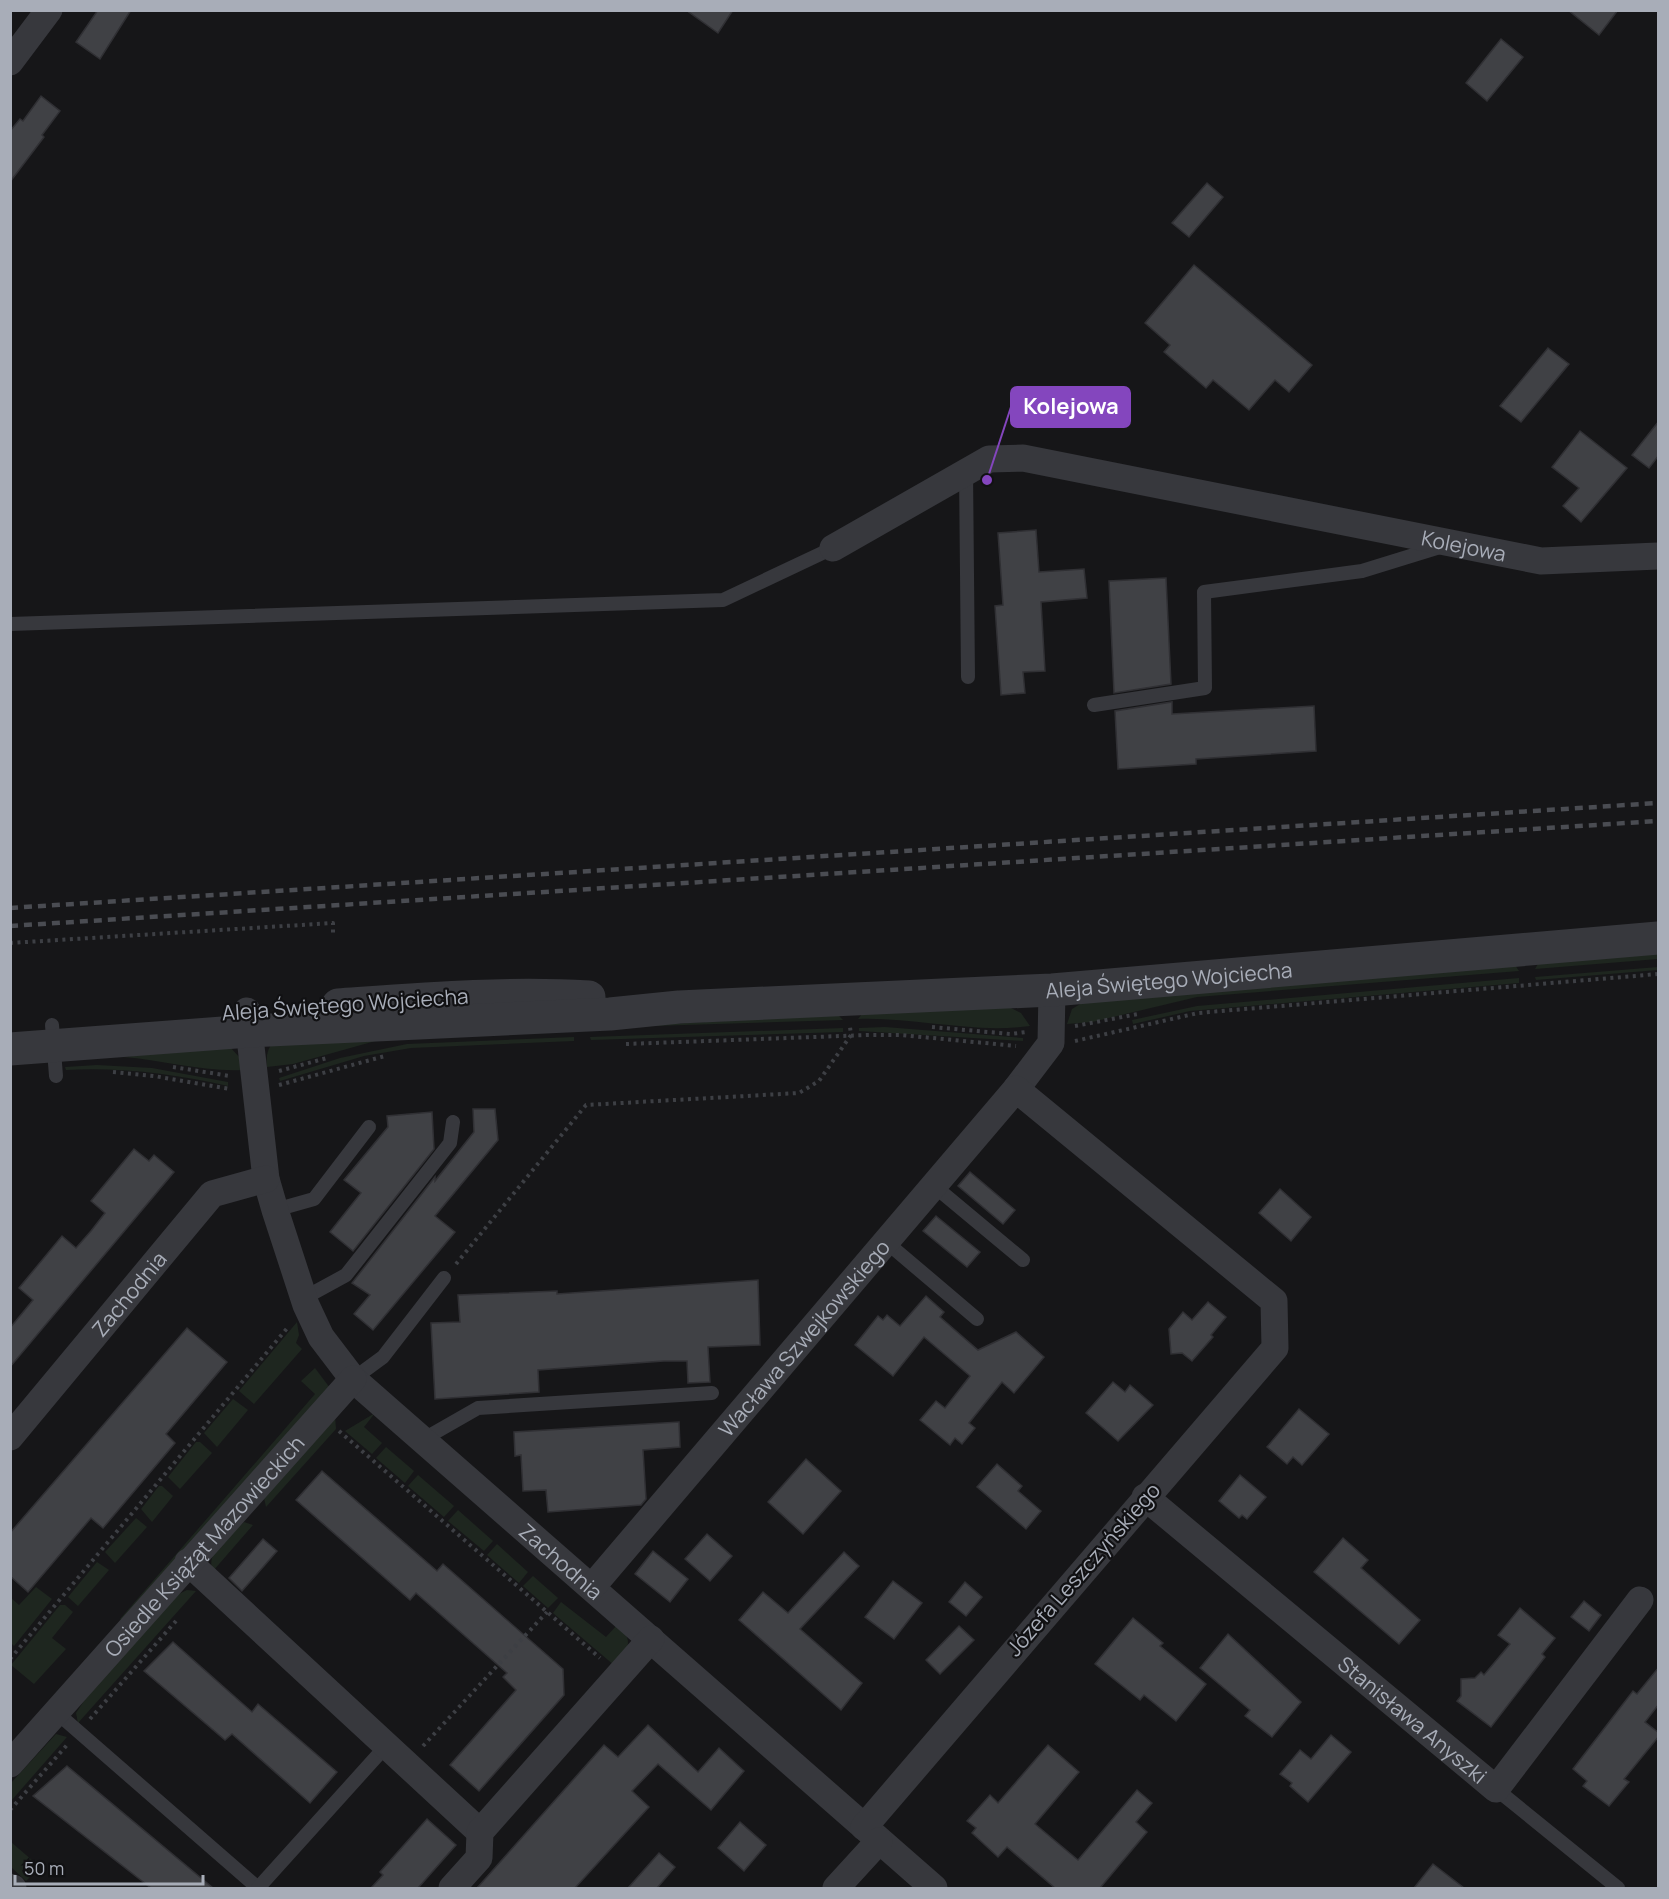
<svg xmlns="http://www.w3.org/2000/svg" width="1669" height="1899" font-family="Manrope,sans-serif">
	<rect width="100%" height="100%" fill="#161618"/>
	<!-- green -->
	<g fill="#1e261f">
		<path d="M 1658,953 L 1658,959 L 1535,969 L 1538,964 Z"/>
		<path d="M 1515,965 L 1519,971 L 1197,997 L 1092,1022 L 1067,1024 L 1072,1009 L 1085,1001 Z"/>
		<path d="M 1658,967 L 1658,970 L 1536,980 L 1535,977 Z"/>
		<path d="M 1519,978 L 1519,983 L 1190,1011 L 1133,1024 L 1132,1020 L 1197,1006 Z"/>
		<path d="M 1009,1007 L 1021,1013 L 1030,1026 C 973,1034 915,1017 858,1019 L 862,1014 Z"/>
		<path d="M 838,1015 L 843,1020 L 590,1028 Z"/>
		<path d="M 885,1027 L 1023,1038 L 1023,1041 L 859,1031 L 859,1028 Z"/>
		<path d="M 843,1028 L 843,1032 L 591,1040 L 590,1037 Z"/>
		<path d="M 574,1037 L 574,1041 L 411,1048 L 364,1056 L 280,1081 L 279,1078 L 340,1058 L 407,1044 Z"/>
		<path d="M 275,1040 L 379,1040 L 293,1064 L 267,1067 C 266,1055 267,1049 275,1040 Z"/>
		<path d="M 229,1046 L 241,1059 L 243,1070 C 203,1072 163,1060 123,1057 Z"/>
		<path d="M 97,1065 L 152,1068 L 228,1082 L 228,1086 C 174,1074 121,1067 66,1070 L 65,1067 Z"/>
		<path d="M 297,1322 L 299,1335 L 296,1343 L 302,1349 L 254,1404 L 239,1391 Z"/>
		<path d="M 315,1368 L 330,1388 L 123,1621 L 120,1619 L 315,1394 L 301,1381 Z"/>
		<path d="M 233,1399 L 248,1410 L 217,1447 L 204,1433 Z"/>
		<path d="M 375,1413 L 364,1427 L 382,1443 L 372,1454 L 345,1431 Z"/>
		<path d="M 335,1416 L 336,1429 L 266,1507 L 264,1498 Z"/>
		<path d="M 196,1442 L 200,1442 L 212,1453 L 180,1489 L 168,1477 Z"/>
		<path d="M 386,1447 L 414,1471 L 405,1483 L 376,1458 Z"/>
		<path d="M 418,1475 L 454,1506 L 444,1517 L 408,1486 Z"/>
		<path d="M 159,1486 L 162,1486 L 173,1496 L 152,1522 L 141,1509 Z"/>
		<path d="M 458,1510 L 493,1541 L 484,1551 L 448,1521 Z"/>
		<path d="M 136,1518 L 147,1527 L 115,1563 L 105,1552 Z"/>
		<path d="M 244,1522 L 253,1525 L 213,1571 C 204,1553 232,1534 244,1522 Z"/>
		<path d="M 497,1544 L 528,1572 L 519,1583 L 487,1555 Z"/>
		<path d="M 97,1562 L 109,1570 L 78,1606 L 68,1597 Z"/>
		<path d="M 533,1576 L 558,1598 L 548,1608 L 523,1586 Z"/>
		<path d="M 36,1587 L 52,1599 L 14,1646 L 11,1643 L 11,1598 L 19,1605 Z"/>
		<path d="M 187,1590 L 196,1591 L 78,1723 L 76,1713 L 86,1698 L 177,1595 Z"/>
		<path d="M 561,1602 L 606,1637 L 618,1624 C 635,1644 628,1646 615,1666 L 553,1613 Z"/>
		<path d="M 60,1605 L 65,1605 L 73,1612 L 52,1638 L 66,1649 L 34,1684 L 11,1665 Z"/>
		<path d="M 56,1734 L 67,1737 L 11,1801 L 11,1783 Z"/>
		<path d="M 11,1842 L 40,1867 L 26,1881 L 11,1867 Z"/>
	</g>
	<!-- building -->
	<g fill="#404145" stroke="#303034" stroke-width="1.5">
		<path d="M 98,10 L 131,10 L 100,59 L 76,42 Z"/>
		<path d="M 686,10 L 733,10 L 718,33 Z"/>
		<path d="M 1568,10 L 1618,10 L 1599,35 Z"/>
		<path d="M 1501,39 L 1523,57 L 1487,101 L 1466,83 Z"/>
		<path d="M 41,96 L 60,111 L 42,135 L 44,137 L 10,182 L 10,131 L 20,119 L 23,121 Z"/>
		<path d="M 1207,183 L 1223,197 L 1189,237 L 1172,223 Z"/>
		<path d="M 1194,265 L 1312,365 L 1289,392 L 1275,380 L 1249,410 L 1213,380 L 1206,388 L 1164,352 L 1170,345 L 1145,323 Z"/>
		<path d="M 1548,348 L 1569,364 L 1521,422 L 1500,406 Z"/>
		<path d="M 1659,421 L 1659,455 L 1649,468 L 1632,455 Z"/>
		<path d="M 1580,431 L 1627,468 L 1581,522 L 1563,506 L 1579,488 L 1552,467 Z"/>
		<path d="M 1036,530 L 1039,572 L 1084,569 L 1087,598 L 1041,602 L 1045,671 L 1023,672 L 1025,693 L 1001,695 L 995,606 L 1003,605 L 998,533 Z"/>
		<path d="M 1166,578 L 1171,684 L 1114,693 L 1109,581 Z"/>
		<path d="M 1172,702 L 1172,714 L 1314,706 L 1316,751 L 1196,759 L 1196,764 L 1118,769 L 1115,711 Z"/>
		<path d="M 473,1109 L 495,1109 L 498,1140 L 435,1216 L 455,1232 L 373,1330 L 354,1314 L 370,1295 L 352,1283 L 435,1177 L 435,1181 L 474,1132 Z"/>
		<path d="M 432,1112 L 434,1149 L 353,1251 L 330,1232 L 361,1193 L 344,1180 L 388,1127 L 387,1116 Z"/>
		<path d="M 134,1149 L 149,1161 L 154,1155 L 174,1172 L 10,1367 L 10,1328 L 33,1300 L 19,1288 L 62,1236 L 76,1248 L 91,1231 L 105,1213 L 91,1201 Z"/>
		<path d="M 970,1172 L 1015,1210 L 1003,1224 L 958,1186 Z"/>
		<path d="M 1280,1189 L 1311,1217 L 1291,1241 L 1259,1213 Z"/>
		<path d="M 936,1216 L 980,1252 L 967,1267 L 923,1231 Z"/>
		<path d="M 758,1280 L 760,1345 L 708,1347 L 710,1382 L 688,1383 L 687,1361 L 664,1361 L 538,1370 L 539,1392 L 435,1399 L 431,1323 L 460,1322 L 458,1295 L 557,1291 L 557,1294 Z"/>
		<path d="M 926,1296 L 944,1312 L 940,1317 L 978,1350 L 1016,1332 L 1044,1357 L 1014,1393 L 1002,1382 L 969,1423 L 975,1428 L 962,1444 L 955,1438 L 950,1445 L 920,1420 L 936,1401 L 945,1408 L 970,1376 L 924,1337 L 893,1376 L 855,1345 L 878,1316 L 883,1320 L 887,1315 L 900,1326 Z"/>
		<path d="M 1208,1302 L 1226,1317 L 1211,1335 L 1213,1337 L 1192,1361 L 1182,1353 L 1171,1354 L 1169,1329 L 1183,1312 L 1192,1320 Z"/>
		<path d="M 187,1328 L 227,1362 L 166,1434 L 175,1443 L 103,1528 L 91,1518 L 28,1592 L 10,1576 L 10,1533 Z"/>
		<path d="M 1113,1382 L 1125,1392 L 1130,1385 L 1153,1405 L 1118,1441 L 1086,1413 Z"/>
		<path d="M 1299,1409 L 1329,1434 L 1302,1465 L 1293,1457 L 1287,1464 L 1267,1447 Z"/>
		<path d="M 679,1422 L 680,1447 L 643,1450 L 646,1499 L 641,1505 L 548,1512 L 546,1490 L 523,1491 L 521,1455 L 515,1456 L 514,1432 Z"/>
		<path d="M 806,1459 L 841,1491 L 803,1534 L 768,1502 Z"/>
		<path d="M 997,1464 L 1022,1486 L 1018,1491 L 1041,1511 L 1026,1529 L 977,1487 Z"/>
		<path d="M 322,1471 L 437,1571 L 443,1564 L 563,1669 L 564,1695 L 479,1791 L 450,1765 L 516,1690 L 503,1677 L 507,1673 L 416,1593 L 410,1600 L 296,1500 Z"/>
		<path d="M 1240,1475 L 1266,1497 L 1247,1519 L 1242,1515 L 1239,1518 L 1219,1501 Z"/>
		<path d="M 707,1534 L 732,1556 L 710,1581 L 685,1559 Z"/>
		<path d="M 1343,1538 L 1368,1560 L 1361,1568 L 1420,1620 L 1399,1644 L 1314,1572 Z"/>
		<path d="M 263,1539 L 277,1551 L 242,1591 L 229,1578 Z"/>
		<path d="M 653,1551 L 688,1579 L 670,1602 L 635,1574 Z"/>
		<path d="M 844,1552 L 859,1566 L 800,1629 L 862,1683 L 841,1710 L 739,1620 L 763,1592 L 788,1613 Z"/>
		<path d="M 893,1581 L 922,1603 L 894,1639 L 865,1617 Z"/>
		<path d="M 965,1582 L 982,1597 L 966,1616 L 949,1602 Z"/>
		<path d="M 1584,1601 L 1601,1615 L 1589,1631 L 1571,1617 Z"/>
		<path d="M 1520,1608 L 1555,1638 L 1542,1654 L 1545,1657 L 1491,1727 L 1457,1701 L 1461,1696 L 1461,1679 L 1475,1678 L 1481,1672 L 1484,1675 L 1510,1644 L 1498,1635 Z"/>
		<path d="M 1133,1618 L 1163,1643 L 1160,1646 L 1206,1684 L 1176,1721 L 1144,1695 L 1140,1700 L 1095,1664 Z"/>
		<path d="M 959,1626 L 974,1640 L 940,1674 L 926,1660 Z"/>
		<path d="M 1228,1634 L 1301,1702 L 1272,1737 L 1245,1716 L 1250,1710 L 1200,1668 Z"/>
		<path d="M 173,1642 L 252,1712 L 258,1704 L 337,1772 L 310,1803 L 232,1734 L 225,1740 L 144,1671 Z"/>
		<path d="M 1659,1667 L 1659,1704 L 1645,1722 L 1659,1733 L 1659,1736 L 1624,1779 L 1629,1782 L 1609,1806 L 1583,1786 L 1587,1781 L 1573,1769 L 1633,1691 L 1637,1694 Z"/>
		<path d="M 648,1725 L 698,1772 L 719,1748 L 744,1771 L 711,1810 L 658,1764 L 632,1791 L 649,1807 L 575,1888 L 477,1888 L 604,1745 L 618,1757 Z"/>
		<path d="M 1331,1735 L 1351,1752 L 1308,1802 L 1290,1786 L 1292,1783 L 1280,1774 L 1300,1750 L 1311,1759 Z"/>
		<path d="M 1048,1745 L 1079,1772 L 1035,1824 L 1078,1860 L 1137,1790 L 1152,1803 L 1136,1822 L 1147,1832 L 1100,1888 L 1055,1888 L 1007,1847 L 998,1857 L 972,1833 L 976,1828 L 967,1821 L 990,1795 L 998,1803 Z"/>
		<path d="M 67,1766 L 213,1888 L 151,1888 L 33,1796 Z"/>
		<path d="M 427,1819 L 456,1845 L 418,1888 L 371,1888 L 383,1875 L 380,1872 Z"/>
		<path d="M 740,1822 L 766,1845 L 744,1871 L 718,1848 Z"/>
		<path d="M 659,1853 L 675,1867 L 657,1888 L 628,1888 Z"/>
		<path d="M 1433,1864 L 1464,1888 L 1414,1888 Z"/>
	</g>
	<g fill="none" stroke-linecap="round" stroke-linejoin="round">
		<!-- path -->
		<g stroke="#3d3f44" stroke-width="4" stroke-dasharray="3 4.5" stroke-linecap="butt">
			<path d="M 10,943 L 333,923 L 333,934"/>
			<path d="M 1075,1026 L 1138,1014"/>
			<path d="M 932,1027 L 1011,1034 L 1026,1032"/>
			<path d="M 1075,1041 L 1198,1013 L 1658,974"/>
			<path d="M 626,1044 L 868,1035 L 901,1035 L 1016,1046"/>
			<path d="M 173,1067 L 230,1076"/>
			<path d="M 279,1071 L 327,1058"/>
			<path d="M 113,1072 L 154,1076 L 230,1089"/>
			<path d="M 279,1085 L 385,1056"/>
			<path d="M 456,1264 L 586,1105 L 799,1093 L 819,1081 L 851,1035 L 850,1027"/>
			<path d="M 339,1431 L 600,1658"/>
			<path d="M 10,1659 L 289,1326"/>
			<path d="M 90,1719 L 176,1621"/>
			<path d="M 423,1746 L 547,1612"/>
			<path d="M 10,1810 L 67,1745"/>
		</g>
		<!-- service -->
		<g stroke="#37383d" stroke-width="14">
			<path d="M 966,471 L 968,677"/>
			<path d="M 10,624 L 723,600 L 833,548"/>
			<path d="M 1094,705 L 1205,688 L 1204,592 L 1362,571 L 1443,546"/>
			<path d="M 52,1025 L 56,1076"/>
			<path d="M 933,1185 L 1023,1260"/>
			<path d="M 275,1210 L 314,1199 L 369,1127"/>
			<path d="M 885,1241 L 977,1319"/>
			<path d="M 304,1298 L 346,1275 L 450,1143 L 453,1122"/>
			<path d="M 353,1379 L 383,1357 L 444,1278"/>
			<path d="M 422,1440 L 478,1408 L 712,1393"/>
			<path d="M 56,1712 L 258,1888"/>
			<path d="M 1496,1789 L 1618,1888"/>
			<path d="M 258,1888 L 387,1745"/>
		</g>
		<!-- minor -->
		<g stroke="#37383d" stroke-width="27">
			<path d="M 10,62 L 49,10"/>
			<path id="s1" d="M 833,548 L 989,459 L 1023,458 L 1541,561 L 1658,556"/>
			<path id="s2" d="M 247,1011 L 266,1179 L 275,1210 L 306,1305 L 321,1337 L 353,1379 L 934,1888"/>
			<path d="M 1016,1089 L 1051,1043 L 1052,990"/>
			<path id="s3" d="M 10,1437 L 212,1194 L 266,1179"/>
			<path id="s4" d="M 1145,1497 L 1496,1789 L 1640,1600"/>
			<path d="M 188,1562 L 480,1832"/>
			<path id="s5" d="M 592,1587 L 1016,1089 L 1274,1301 L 1275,1348 L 864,1827"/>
			<path id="s6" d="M 10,1764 L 353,1379"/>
			<path d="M 10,1887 L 13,1888"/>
			<path d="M 452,1888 L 479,1858 L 480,1832 L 651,1639"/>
			<path d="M 836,1888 L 879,1841"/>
		</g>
		<!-- tertiary -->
		<g stroke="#37383d" stroke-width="33">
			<path d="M 338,1005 C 422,999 505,992 589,997"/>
			<path id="s7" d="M 10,1049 L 249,1031 L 610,1014 L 679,1007 L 1052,990 L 1658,938"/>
		</g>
		<!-- rail -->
		<g stroke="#4a4c52" stroke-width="4.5" stroke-dasharray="8 6" stroke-linecap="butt">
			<path d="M 10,908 L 1658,803"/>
			<path d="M 10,926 L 1658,821"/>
		</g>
	</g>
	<g text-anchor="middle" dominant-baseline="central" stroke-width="4.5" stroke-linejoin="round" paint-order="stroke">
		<!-- street labels -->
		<g font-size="21" fill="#a8adb8" stroke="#111113">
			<text stroke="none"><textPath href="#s1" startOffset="663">Kolejowa</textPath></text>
			<text stroke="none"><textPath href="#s7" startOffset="1161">Aleja Świętego Wojciecha</textPath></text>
			<text transform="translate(345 1004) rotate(-4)">Aleja Świętego Wojciecha</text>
			<text stroke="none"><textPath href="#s3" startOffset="186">Zachodnia</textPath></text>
			<text stroke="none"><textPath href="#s5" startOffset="327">Wacława Szwejkowskiego</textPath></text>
			<text stroke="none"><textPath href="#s6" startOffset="292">Osiedle Książąt Mazowieckich</textPath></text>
			<text stroke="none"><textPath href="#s2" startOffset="666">Zachodnia</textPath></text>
			<text transform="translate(1083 1569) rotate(-49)">Józefa Leszczyńskiego</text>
			<text stroke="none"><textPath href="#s4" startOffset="348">Stanisława Anyszki</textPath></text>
		</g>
	</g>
	<!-- callouts -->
	<path fill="none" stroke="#8446be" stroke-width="2" d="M987 480L1011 407"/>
	<circle fill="#8446be" stroke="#111113" stroke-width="2" cx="987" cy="480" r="6"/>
	<rect fill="#8446be" stroke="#8446be" stroke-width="2" x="1011" y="387" width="119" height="40" rx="6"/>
	<g font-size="22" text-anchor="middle" font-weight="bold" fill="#fff">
		<text x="1071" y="414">Kolejowa</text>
	</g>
	<!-- border -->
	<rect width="1669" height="1899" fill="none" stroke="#a8adb8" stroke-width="24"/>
	<!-- scale -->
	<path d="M15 1875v9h188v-9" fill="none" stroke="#a8adb8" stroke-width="3"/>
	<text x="24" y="1875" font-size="18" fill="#a8adb8" stroke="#111113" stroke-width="4.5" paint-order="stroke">50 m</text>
</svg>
